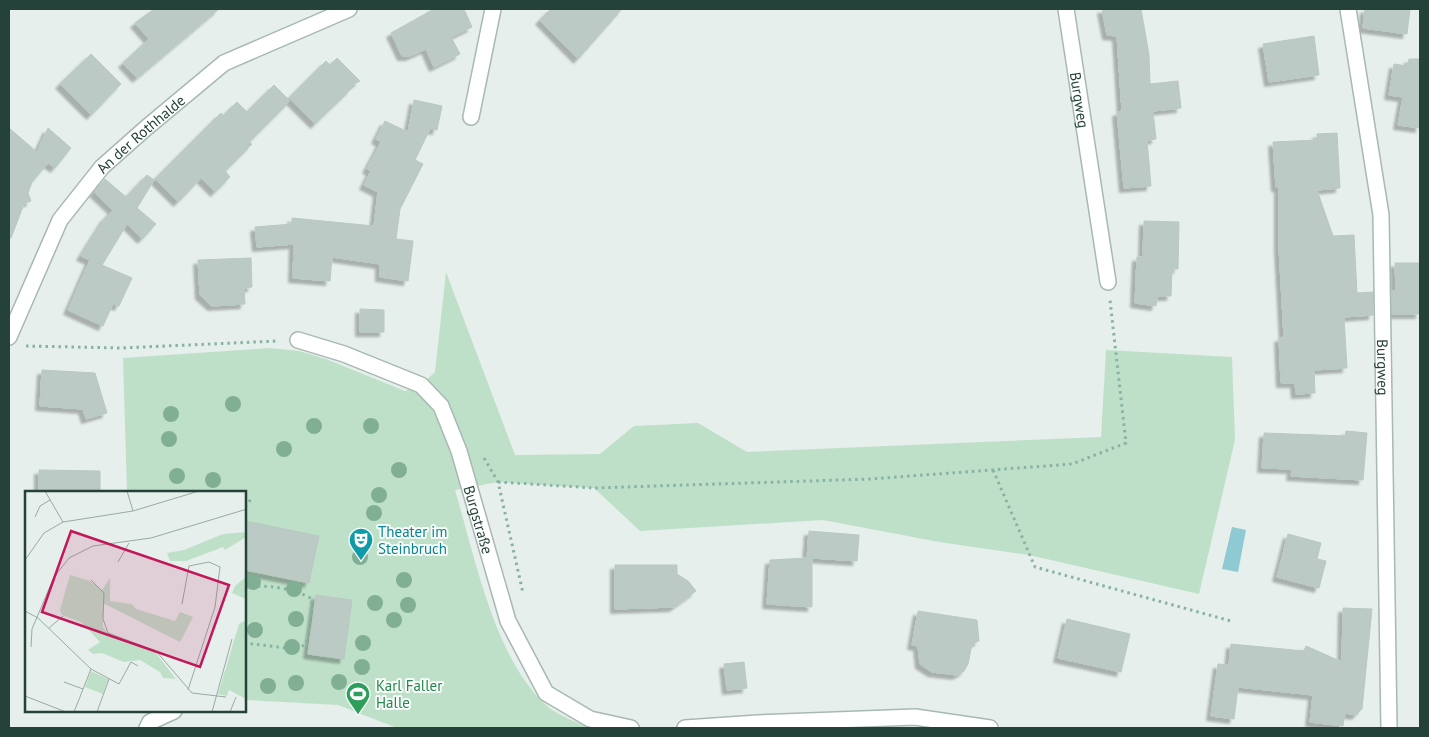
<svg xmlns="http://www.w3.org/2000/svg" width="1429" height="737" font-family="'PT Sans',sans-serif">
	<defs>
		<filter id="shadow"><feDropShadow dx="-4.5" dy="4.5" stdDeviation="1" flood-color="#0004"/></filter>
	</defs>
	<rect width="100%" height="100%" fill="#e6efeb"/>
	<!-- green -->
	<path fill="#bfe0c8" d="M 446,272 L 515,455 L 600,454 L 634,426 L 698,423 L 747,452 L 1101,437 L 1106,350 L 1232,357 L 1235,440 L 1199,594 L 1029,555 L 939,542 L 823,520 L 640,531 L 594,488 L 498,482 L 455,490 C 474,554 495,659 545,704 C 556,715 575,721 588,728 L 397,728 L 338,705 L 245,700 L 245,492 L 127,492 L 123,358 L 270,348 L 299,351 L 326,359 L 405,391 L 421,385 L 435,372 Z"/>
	<!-- water -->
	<path fill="#8ec9d4" d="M 1232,527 L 1246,530 L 1238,572 L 1222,569 Z"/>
	<!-- building -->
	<g fill="#bbcac4" stroke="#b8c9c2" filter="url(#shadow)">
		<path d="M 154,9 L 219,9 L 137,78 L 123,63 L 149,39 L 135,23 Z"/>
		<path d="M 434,9 L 464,9 L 472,27 L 451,37 L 460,54 L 434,67 L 426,49 L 410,56 L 402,56 L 391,33 Z"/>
		<path d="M 551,9 L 622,9 L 578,59 L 540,20 Z"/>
		<path d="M 1102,9 L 1141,9 L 1149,55 L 1150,84 L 1178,81 L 1181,108 L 1153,111 L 1156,139 L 1147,140 L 1151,186 L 1124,188 L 1117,112 L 1122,111 L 1117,36 L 1107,35 Z"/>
		<path d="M 1365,9 L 1410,9 L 1407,34 L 1363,28 Z"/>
		<path d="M 1314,36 L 1319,75 L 1269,82 L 1263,44 Z"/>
		<path d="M 91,54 L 121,84 L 91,115 L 60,84 Z"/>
		<path d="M 337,58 L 360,81 L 348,87 L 352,88 L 315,124 L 289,98 L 326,61 L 330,65 Z"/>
		<path d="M 1409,59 L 1420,59 L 1420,128 L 1398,125 L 1403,97 L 1389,95 L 1394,64 L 1407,66 Z"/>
		<path d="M 274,85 L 290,101 L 249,142 L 252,144 L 225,171 L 230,177 L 215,192 L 201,178 L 178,202 L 155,179 L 221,113 L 223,116 L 237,102 L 247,112 Z"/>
		<path d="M 414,100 L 442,106 L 437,130 L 430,129 L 415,160 L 423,164 L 400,209 L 396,239 L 413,241 L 408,281 L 380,277 L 380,264 L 332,257 L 330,281 L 293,278 L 294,244 L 257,247 L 255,227 L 292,224 L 292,218 L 374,226 L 378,192 L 364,185 L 371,171 L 367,169 L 381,142 L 376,139 L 385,121 L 408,132 Z"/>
		<path d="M 9,128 L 37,152 L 48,128 L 71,148 L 55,168 L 48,163 L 32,182 L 28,193 L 31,201 L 24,204 L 11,238 L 9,238 Z"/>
		<path d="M 1337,133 L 1340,188 L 1317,190 L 1333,236 L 1354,235 L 1357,293 L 1373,292 L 1373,315 L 1344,317 L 1347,368 L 1314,370 L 1315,393 L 1296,394 L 1295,383 L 1281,383 L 1279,338 L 1284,337 L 1279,247 L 1279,187 L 1276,187 L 1273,142 L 1317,140 L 1317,134 Z"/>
		<path d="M 147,175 L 154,180 L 137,208 L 156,224 L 142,239 L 127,224 L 102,265 L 95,262 L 132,278 L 119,306 L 113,304 L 103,326 L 68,310 L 90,260 L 81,256 L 105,218 L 113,210 L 94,192 L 105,179 L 126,197 Z"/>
		<path d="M 1144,221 L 1179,222 L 1178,269 L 1172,269 L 1171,296 L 1157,296 L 1156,306 L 1135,303 L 1137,257 L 1143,257 Z"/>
		<path d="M 251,258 L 252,287 L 244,288 L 245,304 L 212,306 L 200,295 L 198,260 Z"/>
		<path d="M 1395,263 L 1420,263 L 1420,314 L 1392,314 L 1392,291 L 1396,291 Z"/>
		<path d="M 360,309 L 384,310 L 384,332 L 360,332 Z"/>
		<path d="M 42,370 L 95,373 L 107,413 L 86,419 L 83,409 L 40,406 Z"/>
		<path d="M 1346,431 L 1367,433 L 1363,480 L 1291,476 L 1292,469 L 1262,468 L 1264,433 L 1345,436 Z"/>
		<path d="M 39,470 L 100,471 L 100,492 L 39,492 Z"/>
		<path d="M 245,521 L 319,536 L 309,583 L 245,570 Z"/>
		<path d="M 809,531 L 859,535 L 857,561 L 812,558 L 812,607 L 767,604 L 770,560 L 807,558 Z"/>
		<path d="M 1288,534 L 1321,543 L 1317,559 L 1326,561 L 1319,588 L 1277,577 Z"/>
		<path d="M 615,565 L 677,565 L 677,574 L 688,581 L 696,591 L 674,607 L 615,609 Z"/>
		<path d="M 316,595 L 352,600 L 344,659 L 308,654 Z"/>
		<path d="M 1343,608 L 1372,609 L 1362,709 L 1356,715 L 1345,713 L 1343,726 L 1310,722 L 1313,695 L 1238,687 L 1234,719 L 1211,716 L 1218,664 L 1229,665 L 1231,644 L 1304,651 L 1306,646 L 1342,662 Z"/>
		<path d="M 918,611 L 977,620 L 979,641 L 972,644 L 968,664 L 964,671 L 957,675 L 932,672 L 920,664 L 918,646 L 912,645 Z"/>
		<path d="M 1067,619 L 1130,634 L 1121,672 L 1058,658 Z"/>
		<path d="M 744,662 L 747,688 L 727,690 L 724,664 Z"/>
	</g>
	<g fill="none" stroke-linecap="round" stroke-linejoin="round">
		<defs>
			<g id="minor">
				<path id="s1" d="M 1066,9 L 1108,282"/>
				<path id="s2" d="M 1348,9 L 1381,215 L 1389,728"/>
				<path d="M 471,117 L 493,9"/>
				<path id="s3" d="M 9,337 L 60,220 L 102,167 L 146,128 L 224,63 L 349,9"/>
				<path id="s4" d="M 298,340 L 344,354 L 421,385 L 441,406 L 459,451 L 508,621 L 546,693 L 590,719 L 631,728"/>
				<path d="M 147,728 L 150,722 L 174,711"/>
				<path d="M 685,728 L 758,723 L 915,717 L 990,728"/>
			</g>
		</defs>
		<!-- minor casing -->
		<use href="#minor" stroke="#a8b8b2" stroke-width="18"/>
		<!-- path -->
		<g stroke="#86b3a5" stroke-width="3" stroke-dasharray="2.5 4" stroke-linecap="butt">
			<path d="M 26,346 L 121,348 L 278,341"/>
			<path d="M 484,458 L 498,482 L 523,593"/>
			<path d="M 993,470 L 1035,567 L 1231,621"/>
			<path d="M 498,482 L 594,488 L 870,479 L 1072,464 L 1126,443 L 1110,300"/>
			<path d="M 245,507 L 251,499"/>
			<path d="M 245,588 C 264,583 296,589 312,599 C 312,614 310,631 305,645 L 294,649 L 245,643"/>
		</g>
		<!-- minor -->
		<use href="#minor" stroke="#fff" stroke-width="15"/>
	</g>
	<!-- trees -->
	<g fill="#80af93">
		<circle cx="233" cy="404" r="8"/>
		<circle cx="171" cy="414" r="8"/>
		<circle cx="314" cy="426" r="8"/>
		<circle cx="371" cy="426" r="8"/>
		<circle cx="169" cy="439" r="8"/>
		<circle cx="284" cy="449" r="8"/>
		<circle cx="399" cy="470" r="8"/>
		<circle cx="177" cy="476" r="8"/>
		<circle cx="213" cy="480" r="8"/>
		<circle cx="379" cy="495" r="8"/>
		<circle cx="374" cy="513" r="8"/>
		<circle cx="360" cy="557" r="8"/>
		<circle cx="404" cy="580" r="8"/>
		<circle cx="253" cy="582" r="8"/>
		<circle cx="294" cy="589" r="8"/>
		<circle cx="375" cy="603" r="8"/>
		<circle cx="408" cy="605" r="8"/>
		<circle cx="296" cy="619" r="8"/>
		<circle cx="394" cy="620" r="8"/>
		<circle cx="255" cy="630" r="8"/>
		<circle cx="363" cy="643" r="8"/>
		<circle cx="292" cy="647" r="8"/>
		<circle cx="362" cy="667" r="8"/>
		<circle cx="339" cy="682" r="8"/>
		<circle cx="296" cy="683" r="8"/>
		<circle cx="268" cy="686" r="8"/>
	</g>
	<!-- icons -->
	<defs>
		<symbol id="theatre-pin" viewBox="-11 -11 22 30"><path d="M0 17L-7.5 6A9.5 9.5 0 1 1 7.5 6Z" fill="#0f9aa8" stroke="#f7fbf9"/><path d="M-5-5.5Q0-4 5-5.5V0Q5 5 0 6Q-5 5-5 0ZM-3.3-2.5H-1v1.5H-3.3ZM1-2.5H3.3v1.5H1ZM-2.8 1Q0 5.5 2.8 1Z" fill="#fff"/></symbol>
		<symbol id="stadium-pin" viewBox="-11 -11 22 30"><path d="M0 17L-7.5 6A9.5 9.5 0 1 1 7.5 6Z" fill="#2e9e5b" stroke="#f7fbf9"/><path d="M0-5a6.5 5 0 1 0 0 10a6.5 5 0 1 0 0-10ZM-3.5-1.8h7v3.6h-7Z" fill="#fff"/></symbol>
	</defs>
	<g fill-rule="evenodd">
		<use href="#theatre-pin" x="347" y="526" width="28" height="38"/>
		<use href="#stadium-pin" x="344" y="680" width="28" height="38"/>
	</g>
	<g text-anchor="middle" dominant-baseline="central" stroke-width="4" stroke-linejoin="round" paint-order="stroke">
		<!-- street labels -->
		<g font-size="15" fill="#24423a" stroke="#f7fbf9">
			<text stroke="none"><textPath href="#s1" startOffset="92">Burgweg</textPath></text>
			<text stroke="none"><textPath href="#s3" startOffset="246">An der Rothhalde</textPath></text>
			<text stroke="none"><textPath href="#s2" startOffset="361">Burgweg</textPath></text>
			<text stroke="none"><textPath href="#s4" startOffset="280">Burgstraße</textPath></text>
		</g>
		<!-- culture labels -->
		<g font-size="15" fill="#0d838f" stroke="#f7fbf9" text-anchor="start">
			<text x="378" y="531">Theater im<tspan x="378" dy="17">Steinbruch</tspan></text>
		</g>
		<!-- leisure labels -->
		<g font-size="15" fill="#27864d" stroke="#f7fbf9" text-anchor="start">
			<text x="376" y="685">Karl Faller<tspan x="376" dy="17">Halle</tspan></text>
		</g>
	</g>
	<!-- overview -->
	<g transform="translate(25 491)">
		<rect width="221" height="221" fill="#e6efeb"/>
		<path d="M 222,41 L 221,46 L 200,59 L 198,56 L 161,70 L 145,70 L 142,62 L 159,59 L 198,43 ZM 45,84 L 65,90 L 77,99 L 85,87 L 85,110 L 107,113 L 111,118 L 150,130 L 155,121 L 168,126 L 155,151 L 78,112 L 78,136 L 83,143 L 130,161 L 151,188 L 138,187 L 135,181 L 115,169 L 99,171 L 77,162 L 68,163 L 63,159 L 75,151 L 56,131 L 37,124 L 35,119 ZM 221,86 L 221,108 L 207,102 L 210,95 ZM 221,129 L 221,208 L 204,199 L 202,205 L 193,203 L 214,133 ZM 66,180 L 83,188 L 78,203 L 60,196 Z" fill="#bfe0c8"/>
		<path fill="none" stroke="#98aaa4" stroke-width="1" d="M 20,0 L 38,31M 102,0 L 108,20M 10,26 L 15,15 L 25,9M 0,69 L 19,42 L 38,31 L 108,20 L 174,0M 93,71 L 104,52M 66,89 L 79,102 L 78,128 L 83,142 L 131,160 L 167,202 L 201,206M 157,113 L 164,75 L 184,71 L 195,76 L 190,116 L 163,199M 0,120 L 13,127 L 66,178 L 49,221M 24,137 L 38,125M 6,156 L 7,138 L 29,86 L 44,67 L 68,55 L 126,47 L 222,18M 66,178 L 94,193 L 106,171 L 113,175M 39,191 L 58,198M 0,205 L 41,221M 72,221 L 84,188M 187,221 L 207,148M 205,221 L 211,206"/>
		<path fill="#c2185b" fill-opacity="0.15" stroke="#c2185b" stroke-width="2.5" d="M 46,40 L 204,94 L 175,176 L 17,121 Z"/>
		<rect width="221" height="221" fill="none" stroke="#24423a" stroke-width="2.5"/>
	</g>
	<!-- border -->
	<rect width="1429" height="737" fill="none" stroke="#24423a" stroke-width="20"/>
</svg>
